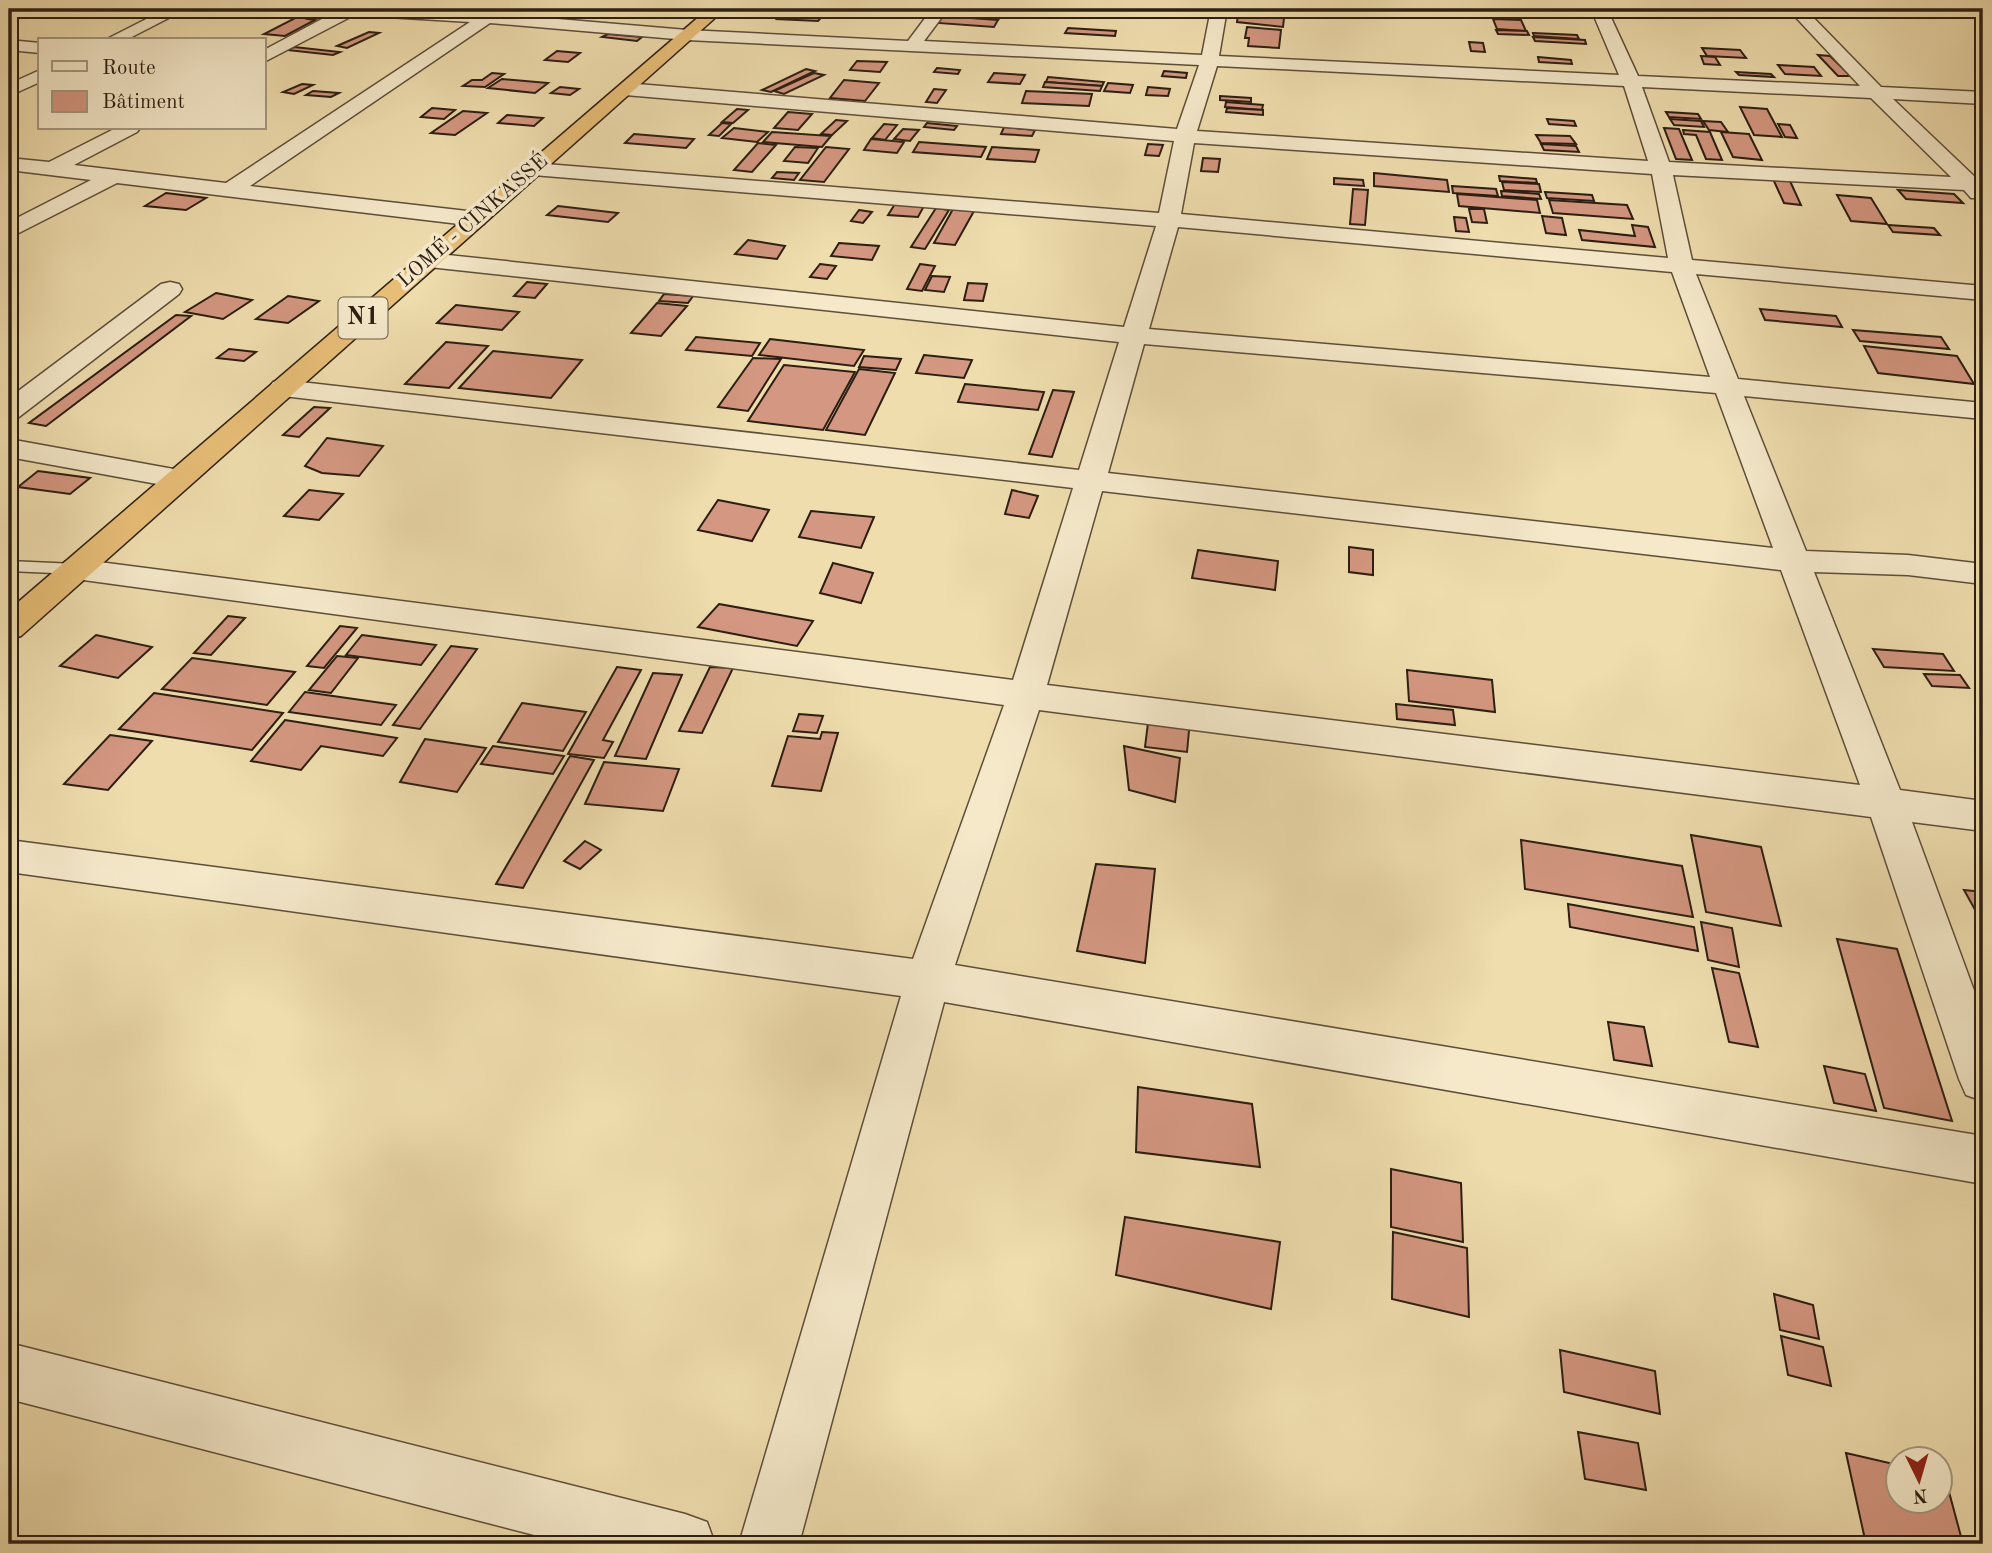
<svg xmlns="http://www.w3.org/2000/svg" width="1992" height="1553" font-family="'Old Standard TT',serif">
	<rect width="100%" height="100%" fill="#efddae"/>
	<filter id="stains"><feTurbulence type="fractalNoise" baseFrequency=".00286" numOctaves="4"/><feColorMatrix values="0 0 0 0 .2 0 0 0 0 .09 0 0 0 0 .02 0 0 0 .5 -.17"/></filter>
	<radialGradient id="worn" r=".72"><stop offset=".6" stop-color="#630" stop-opacity="0"/><stop offset="1" stop-color="#630" stop-opacity=".3"/></radialGradient>
	<!-- building -->
	<g fill="#d49781" stroke="#2c1e12" stroke-width="2">
		<path d="M 786,9 L 829,9 L 818,21 L 777,19 Z"/>
		<path d="M 949,9 L 965,9 L 960,16 L 944,15 Z"/>
		<path d="M 980,9 L 1005,9 L 998,20 L 973,18 Z"/>
		<path d="M 1076,9 L 1104,9 L 1100,18 L 1072,17 Z"/>
		<path d="M 301,15 L 314,16 L 308,19 L 315,20 L 285,36 L 264,34 Z"/>
		<path d="M 1238,15 L 1284,18 L 1283,27 L 1237,22 Z"/>
		<path d="M 943,16 L 998,20 L 994,27 L 938,23 Z"/>
		<path d="M 1493,19 L 1521,20 L 1526,31 L 1497,29 Z"/>
		<path d="M 1247,27 L 1281,30 L 1279,48 L 1248,46 L 1249,38 L 1245,38 Z"/>
		<path d="M 1068,28 L 1116,31 L 1115,36 L 1065,33 Z"/>
		<path d="M 1496,30 L 1527,31 L 1529,35 L 1498,34 Z"/>
		<path d="M 369,32 L 379,33 L 347,48 L 337,46 Z"/>
		<path d="M 1533,33 L 1577,35 L 1579,39 L 1534,36 Z"/>
		<path d="M 608,34 L 642,37 L 637,41 L 602,37 Z"/>
		<path d="M 1533,37 L 1585,40 L 1586,44 L 1535,41 Z"/>
		<path d="M 1469,42 L 1483,43 L 1485,52 L 1471,51 Z"/>
		<path d="M 294,47 L 340,52 L 333,55 L 287,50 Z"/>
		<path d="M 1702,48 L 1740,50 L 1746,58 L 1707,56 Z"/>
		<path d="M 557,51 L 580,53 L 568,62 L 545,60 Z"/>
		<path d="M 1818,55 L 1830,56 L 1851,76 L 1838,76 Z"/>
		<path d="M 1701,56 L 1715,57 L 1720,65 L 1704,64 Z"/>
		<path d="M 1538,57 L 1571,60 L 1572,64 L 1539,62 Z"/>
		<path d="M 857,61 L 887,62 L 880,72 L 850,70 Z"/>
		<path d="M 1778,65 L 1814,67 L 1821,76 L 1785,74 Z"/>
		<path d="M 937,68 L 960,70 L 958,74 L 934,72 Z"/>
		<path d="M 806,69 L 815,71 L 771,92 L 762,90 Z"/>
		<path d="M 1164,71 L 1187,73 L 1186,78 L 1162,76 Z"/>
		<path d="M 1736,72 L 1771,74 L 1774,77 L 1739,75 Z"/>
		<path d="M 492,73 L 504,74 L 485,87 L 463,86 L 472,80 L 482,80 Z"/>
		<path d="M 814,73 L 824,75 L 784,94 L 774,91 Z"/>
		<path d="M 994,73 L 1025,75 L 1020,84 L 988,82 Z"/>
		<path d="M 1048,77 L 1104,82 L 1102,86 L 1046,82 Z"/>
		<path d="M 502,79 L 548,83 L 535,93 L 488,88 Z"/>
		<path d="M 844,80 L 879,83 L 865,101 L 830,98 Z"/>
		<path d="M 1045,82 L 1102,86 L 1100,91 L 1043,87 Z"/>
		<path d="M 1108,83 L 1133,85 L 1130,93 L 1104,91 Z"/>
		<path d="M 302,84 L 313,85 L 294,94 L 283,92 Z"/>
		<path d="M 560,87 L 579,89 L 570,95 L 551,93 Z"/>
		<path d="M 1148,87 L 1170,89 L 1168,96 L 1146,95 Z"/>
		<path d="M 934,89 L 946,90 L 937,103 L 926,102 Z"/>
		<path d="M 313,91 L 339,93 L 331,97 L 306,95 Z"/>
		<path d="M 1026,91 L 1092,94 L 1089,106 L 1022,103 Z"/>
		<path d="M 1220,96 L 1251,98 L 1251,102 L 1220,100 Z"/>
		<path d="M 1226,102 L 1263,105 L 1262,110 L 1225,107 Z"/>
		<path d="M 1740,107 L 1767,109 L 1782,137 L 1754,135 Z"/>
		<path d="M 432,108 L 455,110 L 444,119 L 421,117 Z"/>
		<path d="M 1227,108 L 1263,110 L 1263,115 L 1226,112 Z"/>
		<path d="M 737,109 L 748,110 L 733,123 L 722,122 Z"/>
		<path d="M 463,111 L 487,113 L 455,135 L 431,133 Z"/>
		<path d="M 788,112 L 812,114 L 798,130 L 774,128 Z"/>
		<path d="M 1666,112 L 1698,114 L 1701,119 L 1669,117 Z"/>
		<path d="M 507,115 L 543,118 L 534,126 L 498,123 Z"/>
		<path d="M 1547,119 L 1574,121 L 1576,126 L 1549,124 Z"/>
		<path d="M 1670,119 L 1701,121 L 1704,127 L 1674,125 Z"/>
		<path d="M 836,120 L 847,121 L 832,135 L 821,134 Z"/>
		<path d="M 1703,121 L 1721,122 L 1728,132 L 1709,130 Z"/>
		<path d="M 722,123 L 731,124 L 719,136 L 709,135 Z"/>
		<path d="M 927,123 L 957,126 L 954,130 L 924,127 Z"/>
		<path d="M 884,124 L 897,125 L 885,140 L 872,138 Z"/>
		<path d="M 1778,124 L 1790,125 L 1797,138 L 1785,137 Z"/>
		<path d="M 1004,127 L 1035,130 L 1032,136 L 1001,134 Z"/>
		<path d="M 734,128 L 768,132 L 757,142 L 722,138 Z"/>
		<path d="M 1664,128 L 1679,129 L 1692,160 L 1676,159 Z"/>
		<path d="M 903,129 L 919,130 L 910,141 L 894,139 Z"/>
		<path d="M 1683,130 L 1710,132 L 1722,160 L 1706,159 L 1696,135 L 1684,134 Z"/>
		<path d="M 772,132 L 831,136 L 822,147 L 763,142 Z"/>
		<path d="M 1721,132 L 1749,134 L 1762,160 L 1733,157 Z"/>
		<path d="M 634,134 L 694,139 L 686,148 L 625,143 Z"/>
		<path d="M 1536,135 L 1570,136 L 1576,144 L 1541,143 Z"/>
		<path d="M 871,139 L 904,142 L 897,153 L 864,150 Z"/>
		<path d="M 919,142 L 986,147 L 981,157 L 913,152 Z"/>
		<path d="M 758,143 L 776,145 L 752,172 L 734,170 Z"/>
		<path d="M 1148,144 L 1163,145 L 1159,156 L 1145,155 Z"/>
		<path d="M 1541,144 L 1576,146 L 1579,152 L 1544,150 Z"/>
		<path d="M 795,147 L 818,148 L 808,163 L 784,161 Z"/>
		<path d="M 826,147 L 849,149 L 824,182 L 800,180 Z"/>
		<path d="M 992,147 L 1039,150 L 1035,162 L 987,159 Z"/>
		<path d="M 1203,158 L 1220,159 L 1218,172 L 1201,171 Z"/>
		<path d="M 777,172 L 799,173 L 794,180 L 772,178 Z"/>
		<path d="M 1374,173 L 1447,180 L 1449,192 L 1374,186 Z"/>
		<path d="M 1499,176 L 1536,179 L 1537,183 L 1500,181 Z"/>
		<path d="M 1334,178 L 1363,180 L 1364,186 L 1334,184 Z"/>
		<path d="M 1773,179 L 1790,181 L 1801,205 L 1784,203 Z"/>
		<path d="M 1502,182 L 1539,184 L 1541,192 L 1504,190 Z"/>
		<path d="M 1452,186 L 1496,189 L 1498,196 L 1453,193 Z"/>
		<path d="M 1353,189 L 1368,190 L 1365,225 L 1350,224 Z"/>
		<path d="M 1898,190 L 1954,194 L 1963,203 L 1906,199 Z"/>
		<path d="M 1501,191 L 1539,194 L 1541,199 L 1502,196 Z"/>
		<path d="M 1545,192 L 1592,195 L 1594,201 L 1547,198 Z"/>
		<path d="M 166,193 L 206,198 L 186,210 L 145,206 Z"/>
		<path d="M 1457,194 L 1537,200 L 1540,213 L 1459,206 Z"/>
		<path d="M 1837,195 L 1871,198 L 1887,224 L 1851,221 Z"/>
		<path d="M 1549,200 L 1627,205 L 1633,219 L 1553,213 Z"/>
		<path d="M 895,204 L 924,206 L 918,217 L 888,215 Z"/>
		<path d="M 558,206 L 618,213 L 608,222 L 547,215 Z"/>
		<path d="M 936,208 L 949,210 L 925,249 L 911,247 Z"/>
		<path d="M 953,209 L 974,211 L 955,245 L 934,243 Z"/>
		<path d="M 1469,209 L 1484,209 L 1487,223 L 1472,222 Z"/>
		<path d="M 859,210 L 872,212 L 863,223 L 851,221 Z"/>
		<path d="M 1542,216 L 1562,218 L 1566,235 L 1546,233 Z"/>
		<path d="M 1454,217 L 1466,218 L 1469,232 L 1456,231 Z"/>
		<path d="M 1632,225 L 1648,227 L 1655,247 L 1582,240 L 1579,230 L 1635,236 Z"/>
		<path d="M 1888,225 L 1934,228 L 1940,235 L 1893,232 Z"/>
		<path d="M 748,240 L 785,246 L 777,259 L 735,254 Z"/>
		<path d="M 839,243 L 879,246 L 872,260 L 831,256 Z"/>
		<path d="M 820,264 L 836,266 L 827,279 L 810,277 Z"/>
		<path d="M 920,264 L 935,266 L 922,291 L 907,289 Z"/>
		<path d="M 932,276 L 950,277 L 944,292 L 925,290 Z"/>
		<path d="M 527,282 L 547,284 L 535,298 L 514,296 Z"/>
		<path d="M 968,283 L 987,284 L 983,301 L 964,300 Z"/>
		<path d="M 216,293 L 252,300 L 223,319 L 185,312 Z"/>
		<path d="M 664,294 L 693,296 L 688,303 L 659,301 Z"/>
		<path d="M 288,296 L 319,301 L 288,323 L 256,319 Z"/>
		<path d="M 657,303 L 687,306 L 661,336 L 631,333 Z"/>
		<path d="M 456,305 L 519,312 L 502,330 L 437,323 Z"/>
		<path d="M 1760,309 L 1836,316 L 1842,327 L 1765,320 Z"/>
		<path d="M 176,315 L 191,316 L 46,426 L 29,423 Z"/>
		<path d="M 1853,330 L 1941,337 L 1949,349 L 1860,341 Z"/>
		<path d="M 696,337 L 760,343 L 752,356 L 686,350 Z"/>
		<path d="M 770,339 L 864,350 L 854,366 L 759,355 Z"/>
		<path d="M 446,342 L 488,346 L 449,388 L 405,384 Z"/>
		<path d="M 1864,346 L 1957,356 L 1974,384 L 1878,373 Z"/>
		<path d="M 229,349 L 256,352 L 244,361 L 217,358 Z"/>
		<path d="M 493,351 L 582,360 L 551,398 L 459,388 Z"/>
		<path d="M 924,355 L 972,360 L 964,378 L 916,373 Z"/>
		<path d="M 864,356 L 901,359 L 896,370 L 859,367 Z"/>
		<path d="M 753,358 L 781,359 L 748,411 L 718,407 Z"/>
		<path d="M 784,365 L 855,372 L 823,430 L 748,421 Z"/>
		<path d="M 859,369 L 895,373 L 865,435 L 826,430 Z"/>
		<path d="M 965,384 L 1044,392 L 1038,410 L 958,402 Z"/>
		<path d="M 1053,390 L 1074,392 L 1052,457 L 1029,454 Z"/>
		<path d="M 314,407 L 330,408 L 299,437 L 283,435 Z"/>
		<path d="M 327,438 L 383,446 L 359,476 L 322,473 L 305,466 Z"/>
		<path d="M 38,471 L 90,478 L 70,494 L 18,487 Z"/>
		<path d="M 309,490 L 343,494 L 319,520 L 284,516 Z"/>
		<path d="M 1012,490 L 1038,496 L 1029,518 L 1005,514 Z"/>
		<path d="M 718,500 L 769,510 L 752,541 L 698,530 Z"/>
		<path d="M 811,511 L 874,517 L 861,548 L 799,537 Z"/>
		<path d="M 1349,547 L 1373,550 L 1373,575 L 1349,572 Z"/>
		<path d="M 1198,550 L 1278,561 L 1275,590 L 1192,578 Z"/>
		<path d="M 833,563 L 873,573 L 861,603 L 820,593 Z"/>
		<path d="M 719,604 L 813,621 L 797,646 L 698,627 Z"/>
		<path d="M 228,616 L 245,618 L 211,655 L 194,653 Z"/>
		<path d="M 340,626 L 357,628 L 324,668 L 307,666 Z"/>
		<path d="M 96,635 L 152,647 L 118,678 L 60,666 Z"/>
		<path d="M 362,635 L 436,645 L 421,665 L 346,655 Z"/>
		<path d="M 451,646 L 477,649 L 420,729 L 393,725 Z"/>
		<path d="M 1873,649 L 1943,654 L 1954,671 L 1884,667 Z"/>
		<path d="M 337,656 L 358,658 L 331,693 L 309,690 Z"/>
		<path d="M 192,658 L 295,672 L 267,705 L 162,689 Z"/>
		<path d="M 617,667 L 641,670 L 603,740 L 613,742 L 604,758 L 568,754 Z"/>
		<path d="M 710,667 L 733,668 L 702,733 L 679,731 Z"/>
		<path d="M 1407,670 L 1492,680 L 1495,712 L 1409,701 Z"/>
		<path d="M 653,673 L 682,675 L 646,759 L 615,756 Z"/>
		<path d="M 1924,674 L 1960,675 L 1969,688 L 1932,686 Z"/>
		<path d="M 305,692 L 396,705 L 381,725 L 289,712 Z"/>
		<path d="M 154,693 L 283,713 L 252,750 L 119,729 Z"/>
		<path d="M 522,703 L 586,712 L 563,751 L 498,742 Z"/>
		<path d="M 1396,704 L 1453,710 L 1455,725 L 1397,719 Z"/>
		<path d="M 799,714 L 823,716 L 817,733 L 793,731 Z"/>
		<path d="M 1149,715 L 1190,720 L 1187,752 L 1145,747 Z"/>
		<path d="M 285,720 L 397,738 L 383,756 L 321,746 L 301,770 L 251,761 Z"/>
		<path d="M 822,732 L 838,733 L 821,791 L 772,786 L 788,736 L 820,739 Z"/>
		<path d="M 110,735 L 152,741 L 108,790 L 64,784 Z"/>
		<path d="M 425,739 L 486,748 L 457,792 L 400,782 Z"/>
		<path d="M 493,746 L 564,756 L 553,774 L 481,764 Z"/>
		<path d="M 1124,746 L 1180,758 L 1175,802 L 1129,790 Z"/>
		<path d="M 570,756 L 594,760 L 523,888 L 496,884 Z"/>
		<path d="M 604,762 L 679,769 L 663,811 L 585,804 Z"/>
		<path d="M 1691,835 L 1761,847 L 1781,926 L 1706,912 Z"/>
		<path d="M 1521,840 L 1682,866 L 1693,917 L 1525,889 Z"/>
		<path d="M 585,841 L 601,850 L 580,869 L 564,861 Z"/>
		<path d="M 1096,864 L 1155,869 L 1145,963 L 1077,951 Z"/>
		<path d="M 1964,890 L 1983,892 L 1983,916 L 1978,915 Z"/>
		<path d="M 1568,904 L 1694,927 L 1698,951 L 1570,927 Z"/>
		<path d="M 1701,922 L 1732,928 L 1739,967 L 1708,960 Z"/>
		<path d="M 1837,939 L 1897,949 L 1952,1121 L 1884,1108 Z"/>
		<path d="M 1712,968 L 1739,973 L 1758,1047 L 1729,1042 Z"/>
		<path d="M 1608,1022 L 1644,1027 L 1652,1066 L 1614,1060 Z"/>
		<path d="M 1824,1066 L 1865,1074 L 1876,1111 L 1834,1103 Z"/>
		<path d="M 1138,1087 L 1252,1104 L 1260,1167 L 1136,1152 Z"/>
		<path d="M 1391,1169 L 1461,1183 L 1463,1242 L 1391,1227 Z"/>
		<path d="M 1125,1217 L 1280,1242 L 1271,1309 L 1116,1275 Z"/>
		<path d="M 1393,1232 L 1467,1248 L 1469,1317 L 1392,1299 Z"/>
		<path d="M 1774,1294 L 1813,1305 L 1819,1339 L 1780,1330 Z"/>
		<path d="M 1781,1336 L 1823,1347 L 1831,1386 L 1788,1375 Z"/>
		<path d="M 1560,1350 L 1655,1371 L 1660,1414 L 1564,1392 Z"/>
		<path d="M 1578,1432 L 1638,1443 L 1646,1490 L 1585,1479 Z"/>
		<path d="M 1846,1453 L 1898,1465 L 1898,1500 L 1940,1500 L 1940,1475 L 1945,1477 L 1963,1544 L 1866,1544 Z"/>
	</g>
	<g fill="none" stroke-linecap="round" stroke-linejoin="round">
		<defs>
			<path id="service" d="M 9,561 L 76,564 L 84,569 L 76,574 L 9,571 Z"/>
			<g id="minor">
				<path d="M 166,9 L 186,9 L 126,40 L 105,40 Z"/>
				<path d="M 333,9 L 418,9 L 484,13 L 491,10 L 498,14 L 687,30 L 908,41 L 932,9 L 948,9 L 924,41 L 1202,55 L 1211,9 L 1227,9 L 1219,56 L 1619,75 L 1591,9 L 1607,9 L 1638,76 L 1860,86 L 1788,9 L 1805,9 L 1881,87 L 1983,92 L 1983,104 L 1893,99 L 1976,178 L 1983,179 L 1983,198 L 1971,198 L 1964,190 L 1673,175 L 1692,260 L 1983,286 L 1983,300 L 1696,274 L 1738,379 L 1983,403 L 1983,419 L 1744,396 L 1806,551 L 1908,555 L 1983,564 L 1983,584 L 1908,575 L 1814,572 L 1900,790 L 1983,801 L 1983,831 L 1912,822 L 1983,1015 L 1983,1101 L 1966,1095 L 1959,1079 L 1871,817 L 1039,710 L 955,965 L 1983,1136 L 1983,1184 L 944,1002 L 799,1544 L 739,1544 L 901,996 L 9,872 L 9,840 L 913,959 L 1004,705 L 76,579 L 65,576 L 60,569 L 65,562 L 76,559 L 1013,680 L 1073,488 L 283,396 L 273,394 L 269,388 L 273,382 L 283,380 L 1079,470 L 1119,342 L 429,267 L 421,265 L 417,260 L 421,255 L 429,253 L 1124,327 L 1156,226 L 533,175 L 526,173 L 523,169 L 526,165 L 533,163 L 1159,213 L 1174,141 L 625,95 L 616,89 L 625,83 L 1177,129 L 1199,65 L 687,40 L 490,23 L 250,186 L 476,212 L 484,214 L 487,219 L 484,224 L 476,226 L 117,183 L 9,238 L 9,222 L 91,180 L 9,170 L 9,158 L 49,162 L 116,128 L 140,128 L 137,132 L 74,165 L 226,183 L 470,22 L 354,15 L 264,62 L 264,50 L 335,12 ZM 1217,66 L 1624,86 L 1648,161 L 1197,131 ZM 1642,87 L 1871,98 L 1951,177 L 1669,162 ZM 1194,143 L 1652,174 L 1668,258 L 1181,214 ZM 1178,227 L 1672,272 L 1710,377 L 1149,329 ZM 1144,344 L 1716,393 L 1773,548 L 1108,473 ZM 1102,491 L 1781,570 L 1860,785 L 1047,685 Z"/>
				<path d="M 1963,9 L 1981,9 L 1983,22 Z"/>
				<path d="M 9,40 L 40,43 L 40,53 L 9,50 Z"/>
				<path d="M 40,70 L 40,82 L 9,96 L 9,84 Z"/>
				<path d="M 170,282 L 179,284 L 182,289 L 179,294 L 19,417 L 9,419 L 9,398 L 161,284 Z"/>
				<path d="M 9,439 L 179,470 L 190,473 L 194,479 L 190,485 L 179,488 L 9,457 Z"/>
				<path d="M 9,1343 L 685,1514 L 707,1522 L 715,1544 L 569,1544 L 9,1399 Z"/>
			</g>
			<path id="trunk" d="M 708,9 L 725,9 L 21,636 L 9,639 L 9,610 Z"/>
		</defs>
		<!-- service casing -->
		<use href="#service" stroke="#5d4e39" stroke-width="3"/>
		<!-- minor casing -->
		<use href="#minor" stroke="#5d4e39" stroke-width="3"/>
		<!-- trunk casing -->
		<use href="#trunk" stroke="#2c1e12" stroke-width="3"/>
		<!-- service -->
		<use href="#service" fill="#f5e9ca" fill-rule="evenodd"/>
		<!-- minor -->
		<use href="#minor" fill="#f5e9ca" fill-rule="evenodd"/>
		<!-- trunk -->
		<use href="#trunk" fill="#e8be77" fill-rule="evenodd"/>
	</g>
	<g text-anchor="middle" dominant-baseline="central" stroke-width="7" stroke-linejoin="round" paint-order="stroke">
		<!-- far-street labels -->
		<g font-size="21" fill="#2c1e12" stroke="#f5e9ca">
			<text transform="translate(473 221) rotate(-41)">LOMÉ - CINKASSÉ</text>
		</g>
		<!-- shield labels -->
		<rect fill="#f5e9ca" stroke="#685b49" stroke-width="2" x="338.5" y="297.5" width="49" height="41" rx="5"/>
		<g font-size="24" font-weight="bold" fill="#2c1e12">
			<text x="363" y="318">N1</text>
		</g>
	</g>
	<!-- margin -->
	<rect width="1992" height="1553" fill="none" stroke="#efddae" stroke-width="35"/>
	<rect x="10" y="10" width="1971" height="1532" fill="none" stroke="#2c1e12" stroke-width="3.5"/>
	<rect x="18" y="18" width="1957" height="1518" fill="none" stroke="#2c1e12" stroke-width="2"/>
	<!-- legend -->
	<rect x="38" y="38" width="228" height="91" fill="#f5e9ca" stroke="#a59880" stroke-width="2"/>
	<rect x="52" y="61" width="35" height="10" fill="#f5e9ca" stroke="#a59880" stroke-width="2"/>
	<text x="102" y="74" font-size="21" fill="#2c1e12">Route</text>
	<rect x="52" y="91" width="35" height="21" fill="#d49781" stroke="#a59880" stroke-width="2"/>
	<text x="102" y="108" font-size="21" fill="#2c1e12">Bâtiment</text>
	<!-- north arrow -->
	<g transform="translate(1919 1480) rotate(175)"><circle r="33" fill="#f5e9ca" stroke="#a59880" stroke-width="2"/>
	<path d="M0-5L12 26L0 18L-12 26Z" fill="#8f2418"/>
	<text y="-10" font-size="19" font-weight="bold" text-anchor="middle" fill="#2c1e12">N</text>
	</g>
	<rect width="100%" height="100%" filter="url(#stains)"/>
	<rect width="100%" height="100%" fill="url(#worn)"/>
</svg>
